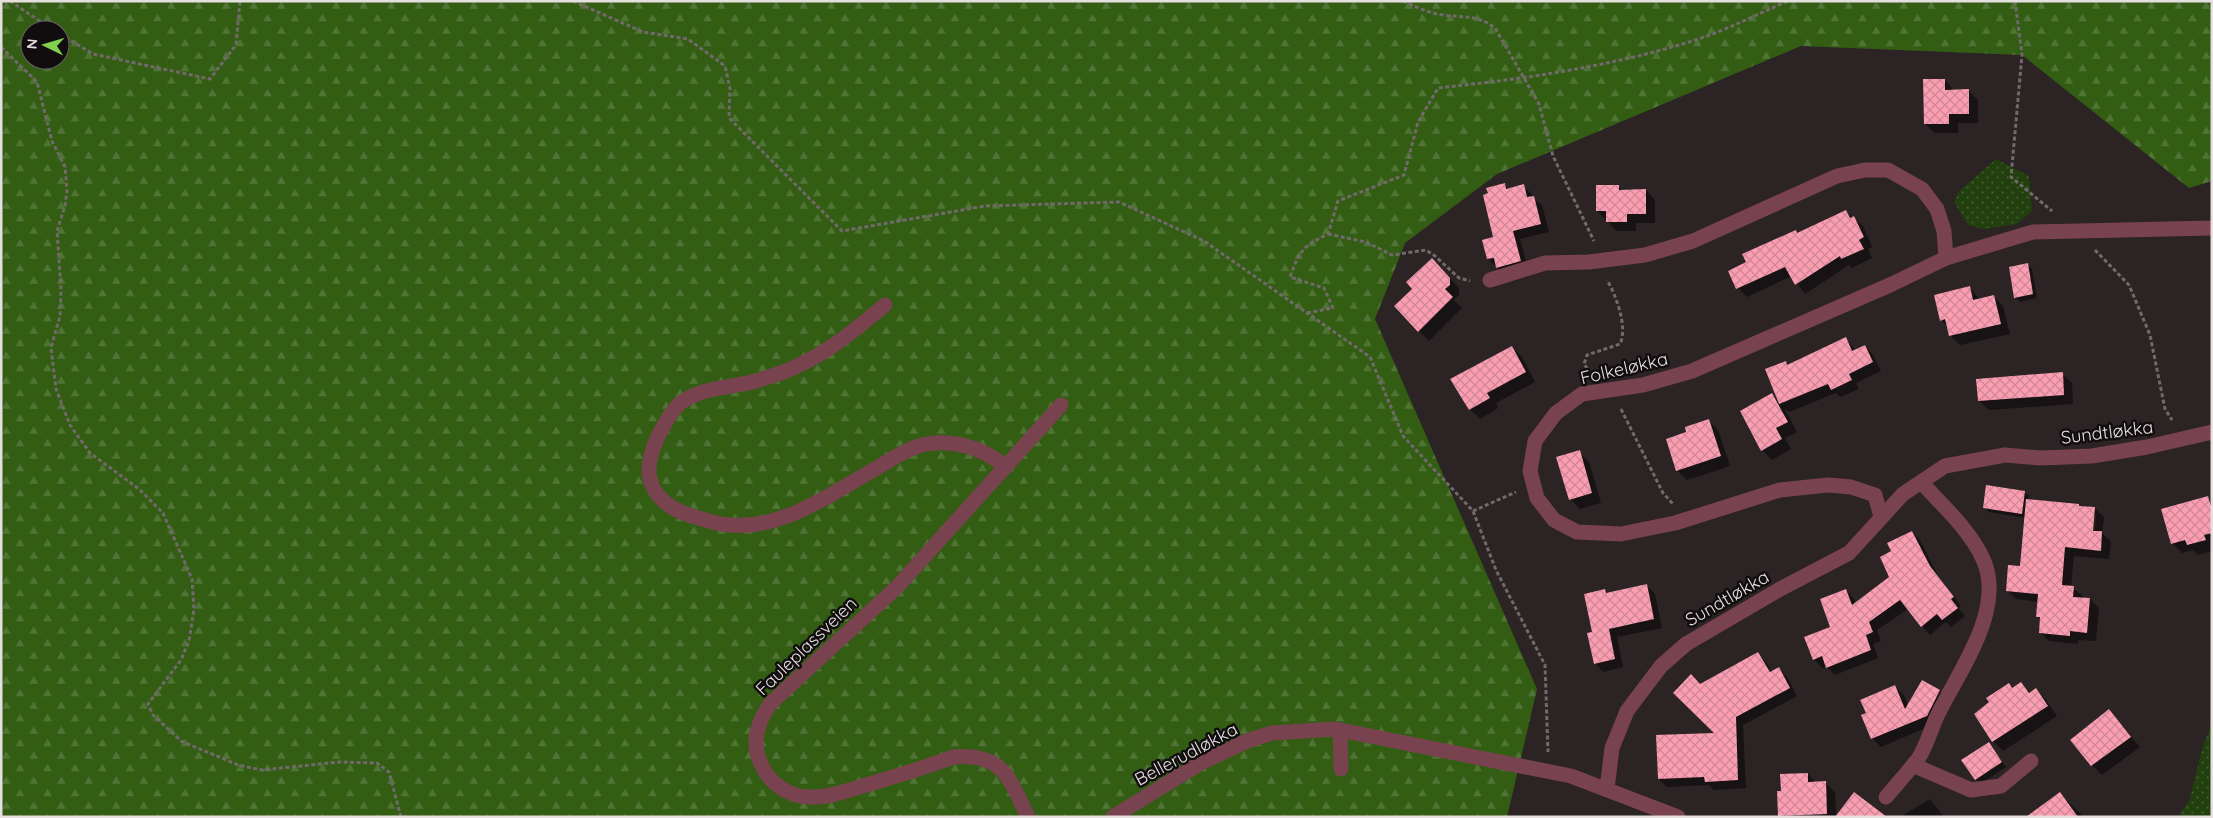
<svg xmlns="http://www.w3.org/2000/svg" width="2213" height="818" font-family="Quicksand,sans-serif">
	<defs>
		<pattern id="forest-firs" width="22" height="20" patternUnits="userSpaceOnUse" patternTransform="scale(1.25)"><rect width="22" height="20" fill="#325d13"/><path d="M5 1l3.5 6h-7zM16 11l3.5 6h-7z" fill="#507435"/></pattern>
		<pattern id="park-dots" width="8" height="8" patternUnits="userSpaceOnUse" patternTransform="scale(1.25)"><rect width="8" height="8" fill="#22400e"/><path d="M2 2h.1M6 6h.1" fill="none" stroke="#425b31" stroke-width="1.8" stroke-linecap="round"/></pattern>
		<pattern id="building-cross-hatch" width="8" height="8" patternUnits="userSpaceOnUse" patternTransform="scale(1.25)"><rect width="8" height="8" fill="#fb9eb2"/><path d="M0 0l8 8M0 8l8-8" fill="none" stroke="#ce8796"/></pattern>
	</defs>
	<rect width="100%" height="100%" fill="#2b2324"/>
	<!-- forest -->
	<path fill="url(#forest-firs)" fill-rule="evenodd" d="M 1,1 L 2212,1 L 2212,181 L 2189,188 L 2022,55 L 1801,46 L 1497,174 L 1405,243 L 1375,319 L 1537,689 L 1507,817 L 1,817 ZM 30,30 L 60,30 L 60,60 L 30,60 Z"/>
	<!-- park -->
	<g fill="url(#park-dots)">
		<path d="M 1996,159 L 2029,176 L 2032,211 L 2017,224 L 1984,229 L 1968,225 L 1954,202 L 1959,191 Z"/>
		<path d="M 2212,722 L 2212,817 L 2178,817 L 2189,801 L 2203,746 Z"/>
	</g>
	<!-- shadow -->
	<g fill="#0007" fill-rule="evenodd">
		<path d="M 1945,80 L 1954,91 L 1968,90 L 1978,100 L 1978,123 L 1958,123 L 1958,133 L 1935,133 L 1925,124 Z"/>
		<path d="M 1505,185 L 1509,189 L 1523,186 L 1532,194 L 1532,197 L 1542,205 L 1549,232 L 1520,239 L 1528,269 L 1506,276 L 1488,259 L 1484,241 L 1495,238 Z"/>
		<path d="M 1618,186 L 1623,191 L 1646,190 L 1655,200 L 1655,223 L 1636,223 L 1636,231 L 1617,231 L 1597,211 Z"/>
		<path d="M 1846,212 L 1863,226 L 1872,247 L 1868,249 L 1872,258 L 1852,268 L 1849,265 L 1805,294 L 1792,276 L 1747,297 L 1738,288 L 1748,263 L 1796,231 L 1798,234 Z"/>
		<path d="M 2028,265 L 2032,269 L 2037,298 L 2020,302 L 2015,297 Z"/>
		<path d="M 1441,269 L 1459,288 L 1459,295 L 1454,300 L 1462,308 L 1429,341 L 1396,306 L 1414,289 Z"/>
		<path d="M 1970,288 L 1980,300 L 1993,296 L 2003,306 L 2010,334 L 1960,345 L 1950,335 L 1948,327 L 1941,320 Z"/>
		<path d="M 1845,338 L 1856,351 L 1865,346 L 1873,355 L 1881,371 L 1856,383 L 1859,389 L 1841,397 L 1836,393 L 1789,412 L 1784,408 L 1797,432 L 1785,438 L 1791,449 L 1772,460 L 1762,450 L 1772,395 L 1780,402 L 1785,362 L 1788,365 Z"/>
		<path d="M 1512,347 L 1522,357 L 1535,382 L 1496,403 L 1498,408 L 1480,419 L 1470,409 Z"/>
		<path d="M 2062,374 L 2072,383 L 2073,404 L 1989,410 L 1979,401 Z"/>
		<path d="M 1709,421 L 1718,430 L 1730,466 L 1687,480 L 1677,470 L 1688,433 Z"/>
		<path d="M 1579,452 L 1589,462 L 1601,503 L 1580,509 L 1570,499 Z"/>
		<path d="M 2024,492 L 2029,496 L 2028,500 L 2078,505 L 2081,507 L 2095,508 L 2104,517 L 2102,533 L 2111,542 L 2109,559 L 2074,556 L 2071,587 L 2083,596 L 2083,599 L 2090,599 L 2099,608 L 2096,641 L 2078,640 L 2078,644 L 2049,641 L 2040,632 L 2041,620 L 2038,617 L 2039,602 L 2016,599 L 2007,590 L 2021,567 L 2026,518 L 1989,512 L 1984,507 ZM 2093,515 L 2096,515 L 2094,537 L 2092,537 Z"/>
		<path d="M 2208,498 L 2212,502 L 2212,551 L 2198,555 L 2193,550 L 2182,553 L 2172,543 Z"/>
		<path d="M 1912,532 L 1920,540 L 1938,576 L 1961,606 L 1958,608 L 1965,616 L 1951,627 L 1946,622 L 1930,635 L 1908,609 L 1877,630 L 1881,641 L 1873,644 L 1878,658 L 1835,675 L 1826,666 L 1822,668 L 1814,659 L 1832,628 L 1846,590 L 1854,599 L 1856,604 L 1891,577 L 1893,552 Z"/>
		<path d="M 1647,586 L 1655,594 L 1662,628 L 1617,637 L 1623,667 L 1603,672 L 1595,663 L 1595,633 L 1605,590 L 1608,593 Z"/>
		<path d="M 1758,654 L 1766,662 L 1772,672 L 1779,669 L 1787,677 L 1797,696 L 1743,725 L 1746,788 L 1714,790 L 1709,785 L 1667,787 L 1659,779 L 1716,734 L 1700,685 Z"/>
		<path d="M 2021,683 L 2031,693 L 2036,690 L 2046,700 L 2057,716 L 2003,751 L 1993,741 L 1990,702 Z"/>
		<path d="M 1895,687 L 1904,695 L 1908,706 L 1940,691 L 1948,699 L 1935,724 L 1881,747 L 1872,738 L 1868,714 Z"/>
		<path d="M 2109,711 L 2140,747 L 2102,775 L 2092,765 Z"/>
		<path d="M 1989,743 L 2006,767 L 1980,784 L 1976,779 Z"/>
		<path d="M 1808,774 L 1816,783 L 1825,783 L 1835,792 L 1836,817 L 1781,817 L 1779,815 Z"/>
		<path d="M 2060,794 L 2084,817 L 2028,817 Z"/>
		<path d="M 1930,799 L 1944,817 L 1904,817 L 1903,815 Z"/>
	</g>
	<!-- building -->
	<g fill="url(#building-cross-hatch)">
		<path d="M 1923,79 L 1945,79 L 1945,90 L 1969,89 L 1969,114 L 1949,114 L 1949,124 L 1924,124 Z"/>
		<path d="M 1505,183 L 1506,189 L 1524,184 L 1527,197 L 1534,196 L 1541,224 L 1513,231 L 1521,261 L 1496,268 L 1494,258 L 1487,259 L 1482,240 L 1493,237 L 1483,195 L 1488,193 L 1486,188 Z"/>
		<path d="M 1596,185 L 1619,185 L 1619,190 L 1646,189 L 1646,214 L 1627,214 L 1627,222 L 1606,222 L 1606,211 L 1596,211 Z"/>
		<path d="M 1846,210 L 1850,218 L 1854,216 L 1864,237 L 1859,240 L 1864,249 L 1841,259 L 1840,256 L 1795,285 L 1785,267 L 1736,289 L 1728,271 L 1746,262 L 1742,254 L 1796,230 L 1797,233 Z"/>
		<path d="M 1432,258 L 1450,278 L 1450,285 L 1445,289 L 1453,297 L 1418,332 L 1394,306 L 1412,289 L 1406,282 Z"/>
		<path d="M 2028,263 L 2033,294 L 2014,298 L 2009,267 Z"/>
		<path d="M 1970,286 L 1973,300 L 1994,295 L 2001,324 L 1949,336 L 1945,319 L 1940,321 L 1934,295 Z"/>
		<path d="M 1846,337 L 1852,351 L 1865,345 L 1873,362 L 1849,374 L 1852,380 L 1831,390 L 1828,384 L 1779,404 L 1765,369 L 1786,361 L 1787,365 Z"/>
		<path d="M 1512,346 L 1526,372 L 1487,393 L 1490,398 L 1469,410 L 1450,379 Z"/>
		<path d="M 2063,372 L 2064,395 L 1978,401 L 1976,379 Z"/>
		<path d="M 1772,393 L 1788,422 L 1776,428 L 1782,439 L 1761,451 L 1740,411 Z"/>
		<path d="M 1709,419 L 1721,456 L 1676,471 L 1666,439 L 1686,432 L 1685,427 Z"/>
		<path d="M 1580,450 L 1592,493 L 1569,500 L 1556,457 Z"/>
		<path d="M 1986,485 L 2025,491 L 2022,514 L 1983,508 Z"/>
		<path d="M 2208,496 L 2212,510 L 2212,533 L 2204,535 L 2206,540 L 2187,545 L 2185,540 L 2171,544 L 2161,509 Z"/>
		<path d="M 2026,499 L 2079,504 L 2079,506 L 2095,507 L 2093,531 L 2102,531 L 2101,551 L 2065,547 L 2062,585 L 2074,586 L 2073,597 L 2090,598 L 2087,633 L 2070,631 L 2070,636 L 2039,633 L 2040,617 L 2036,617 L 2038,594 L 2006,591 L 2008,565 L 2020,566 Z"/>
		<path d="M 1912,531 L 1930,566 L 1954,597 L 1951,599 L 1958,608 L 1942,620 L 1937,614 L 1921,627 L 1900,600 L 1869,622 L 1873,632 L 1866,635 L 1871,650 L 1826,668 L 1822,656 L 1813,660 L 1804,637 L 1830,627 L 1820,599 L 1846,589 L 1852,605 L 1889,577 L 1880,557 L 1891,551 L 1887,543 Z"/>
		<path d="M 1647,584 L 1654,619 L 1609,629 L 1615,659 L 1594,664 L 1587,633 L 1596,631 L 1592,632 L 1584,594 L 1605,589 L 1606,593 Z"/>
		<path d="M 1758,652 L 1770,672 L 1779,667 L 1790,688 L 1736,717 L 1738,780 L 1705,782 L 1704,777 L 1658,779 L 1656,735 L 1714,733 L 1673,693 L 1691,674 L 1700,684 Z"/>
		<path d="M 1922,680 L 1940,690 L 1927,716 L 1871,739 L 1861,715 L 1866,713 L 1860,700 L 1895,685 L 1905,709 Z"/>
		<path d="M 2021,682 L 2029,693 L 2036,688 L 2048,706 L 1992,742 L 1974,714 L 1989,702 L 1986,698 L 2009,683 L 2012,688 Z"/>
		<path d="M 2109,709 L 2131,737 L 2091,766 L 2070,740 Z"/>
		<path d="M 1989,742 L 2002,762 L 1975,780 L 1961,760 Z"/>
		<path d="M 1808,773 L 1808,782 L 1826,781 L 1827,814 L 1778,816 L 1777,791 L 1781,791 L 1780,774 Z"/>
		<path d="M 1854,792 L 1887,817 L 1835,817 Z"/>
		<path d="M 2060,792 L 2078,817 L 2026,817 Z"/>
	</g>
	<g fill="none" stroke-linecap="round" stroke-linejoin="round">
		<!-- path -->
		<g stroke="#71696a" stroke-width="3" stroke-dasharray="4 2.5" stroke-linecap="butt">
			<path d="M 10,1 L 53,30"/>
			<path d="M 573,1 L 643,32 L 688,39 L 725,66 L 730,88 L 729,118 L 842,231 L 985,206 L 1119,202 L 1204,241 L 1370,357 L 1403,436 L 1473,511 L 1496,570 L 1545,665 L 1548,752"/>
			<path d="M 1403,1 C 1416,7 1429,13 1443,15 C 1464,18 1476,14 1495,28 L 1539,104 L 1553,156 L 1594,241"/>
			<path d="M 1889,1 L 1897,1"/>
			<path d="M 2015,1 L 2022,55 L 2011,177 L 2052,211"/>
			<path d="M 60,34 L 93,54 L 210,79 L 236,45 L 240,1"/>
			<path d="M 1,47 L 37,82 L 52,141 L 65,167 L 67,190 L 65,206 L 57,231 L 61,290 L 60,316 L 51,348 L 56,389 L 70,425 L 90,453 L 139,489 L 163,513 L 192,579 L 194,609 L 189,641 L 181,660 L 148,704 L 153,715 L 181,741 L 238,765 L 262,770 L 339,762 L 377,763 L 389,772 L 401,817"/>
			<path d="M 1328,234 L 1366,242 L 1392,255 L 1426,250 L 1435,256 L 1459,278 L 1470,281"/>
			<path d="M 2095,250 L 2129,285 L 2150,335 L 2165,409 L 2172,420"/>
			<path d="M 1307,313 L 1333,308 L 1324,288 L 1290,277 C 1300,250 1302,247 1328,234 L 1338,201 L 1404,175 L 1418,122 L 1438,88 C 1523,79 1608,67 1689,42 C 1723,32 1755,15 1788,1"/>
			<path d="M 1591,374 L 1584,364 L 1587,355 L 1620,344 C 1628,327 1616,295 1607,280"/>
			<path d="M 1621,409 L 1663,493 L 1673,504"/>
			<path d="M 1473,511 L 1516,492"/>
		</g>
		<!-- minor -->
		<g stroke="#79424f" stroke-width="15">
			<path d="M 1490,280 L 1545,263 L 1589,262 L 1645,255 L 1693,241 L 1837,176 L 1865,170 L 1888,170 L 1922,189 L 1937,209 L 1944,231 L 1946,258"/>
			<path d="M 885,305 C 856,329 829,352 795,367 C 783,373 769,377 756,381 C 731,388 702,387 680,403 C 671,411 665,424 659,434 C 653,447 648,460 649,474 C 652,496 670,509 689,515 C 702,519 715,524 729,525 C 782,530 831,494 875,469 C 890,461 905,449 922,445 C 953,438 983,448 1006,467"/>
			<path d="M 1881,517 L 1875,495 L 1851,487 L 1828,485 L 1780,490 L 1675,523 L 1621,534 L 1577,532 L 1554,520 L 1537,498 L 1530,471 L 1535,441 L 1556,413 L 1582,394 L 1643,385 L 1692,371 L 1890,285 L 1946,258 L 2033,232 L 2212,228"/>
			<path d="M 1340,730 L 1341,769"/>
			<path d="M 1913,765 L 1971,790 L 2001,786 L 2031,761"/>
			<path d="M 1607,789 L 1612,748 L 1627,711 L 1661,666 L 1686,644 L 1782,588 L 1849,553 L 1903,494 L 1945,466 L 2005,455 L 2041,458 L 2092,456 L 2147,447 L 2212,432"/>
			<path d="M 1886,797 C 1897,784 1908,772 1918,759 C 1927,746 1931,728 1938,714 C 1959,671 2006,609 1983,559 C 1970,530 1942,505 1921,482"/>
			<path d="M 1028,817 C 1009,778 1004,753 953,757 C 927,767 900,775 873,783 C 852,789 830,798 809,797 C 789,797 769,783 761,764 C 751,743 757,722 771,703 L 897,587 L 1061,405"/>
			<path d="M 1113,817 L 1199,764 L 1247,741 L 1272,733 L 1335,729 L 1571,776 L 1678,817"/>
		</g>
	</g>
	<g text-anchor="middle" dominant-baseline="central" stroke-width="5" stroke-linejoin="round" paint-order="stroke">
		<!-- street labels -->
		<g font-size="18" fill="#e5dfe0" stroke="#110d0e">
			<text transform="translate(1624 368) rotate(-13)">Folkeløkka</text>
			<text transform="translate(2107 432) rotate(-7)">Sundtløkka</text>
			<text transform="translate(1727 598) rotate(-30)">Sundtløkka</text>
			<text transform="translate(806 646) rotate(-44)">Fauleplassveien</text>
			<text transform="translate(1186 754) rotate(-28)">Bellerudløkka</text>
		</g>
	</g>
	<!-- border -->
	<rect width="2213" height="818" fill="none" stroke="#e5dfe0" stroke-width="5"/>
	<!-- north arrow -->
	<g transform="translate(45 45) rotate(275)"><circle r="24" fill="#110d0e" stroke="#666162"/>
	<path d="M0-4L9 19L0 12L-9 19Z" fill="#81d050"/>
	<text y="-8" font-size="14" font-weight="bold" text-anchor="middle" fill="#e5dfe0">N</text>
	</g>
</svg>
